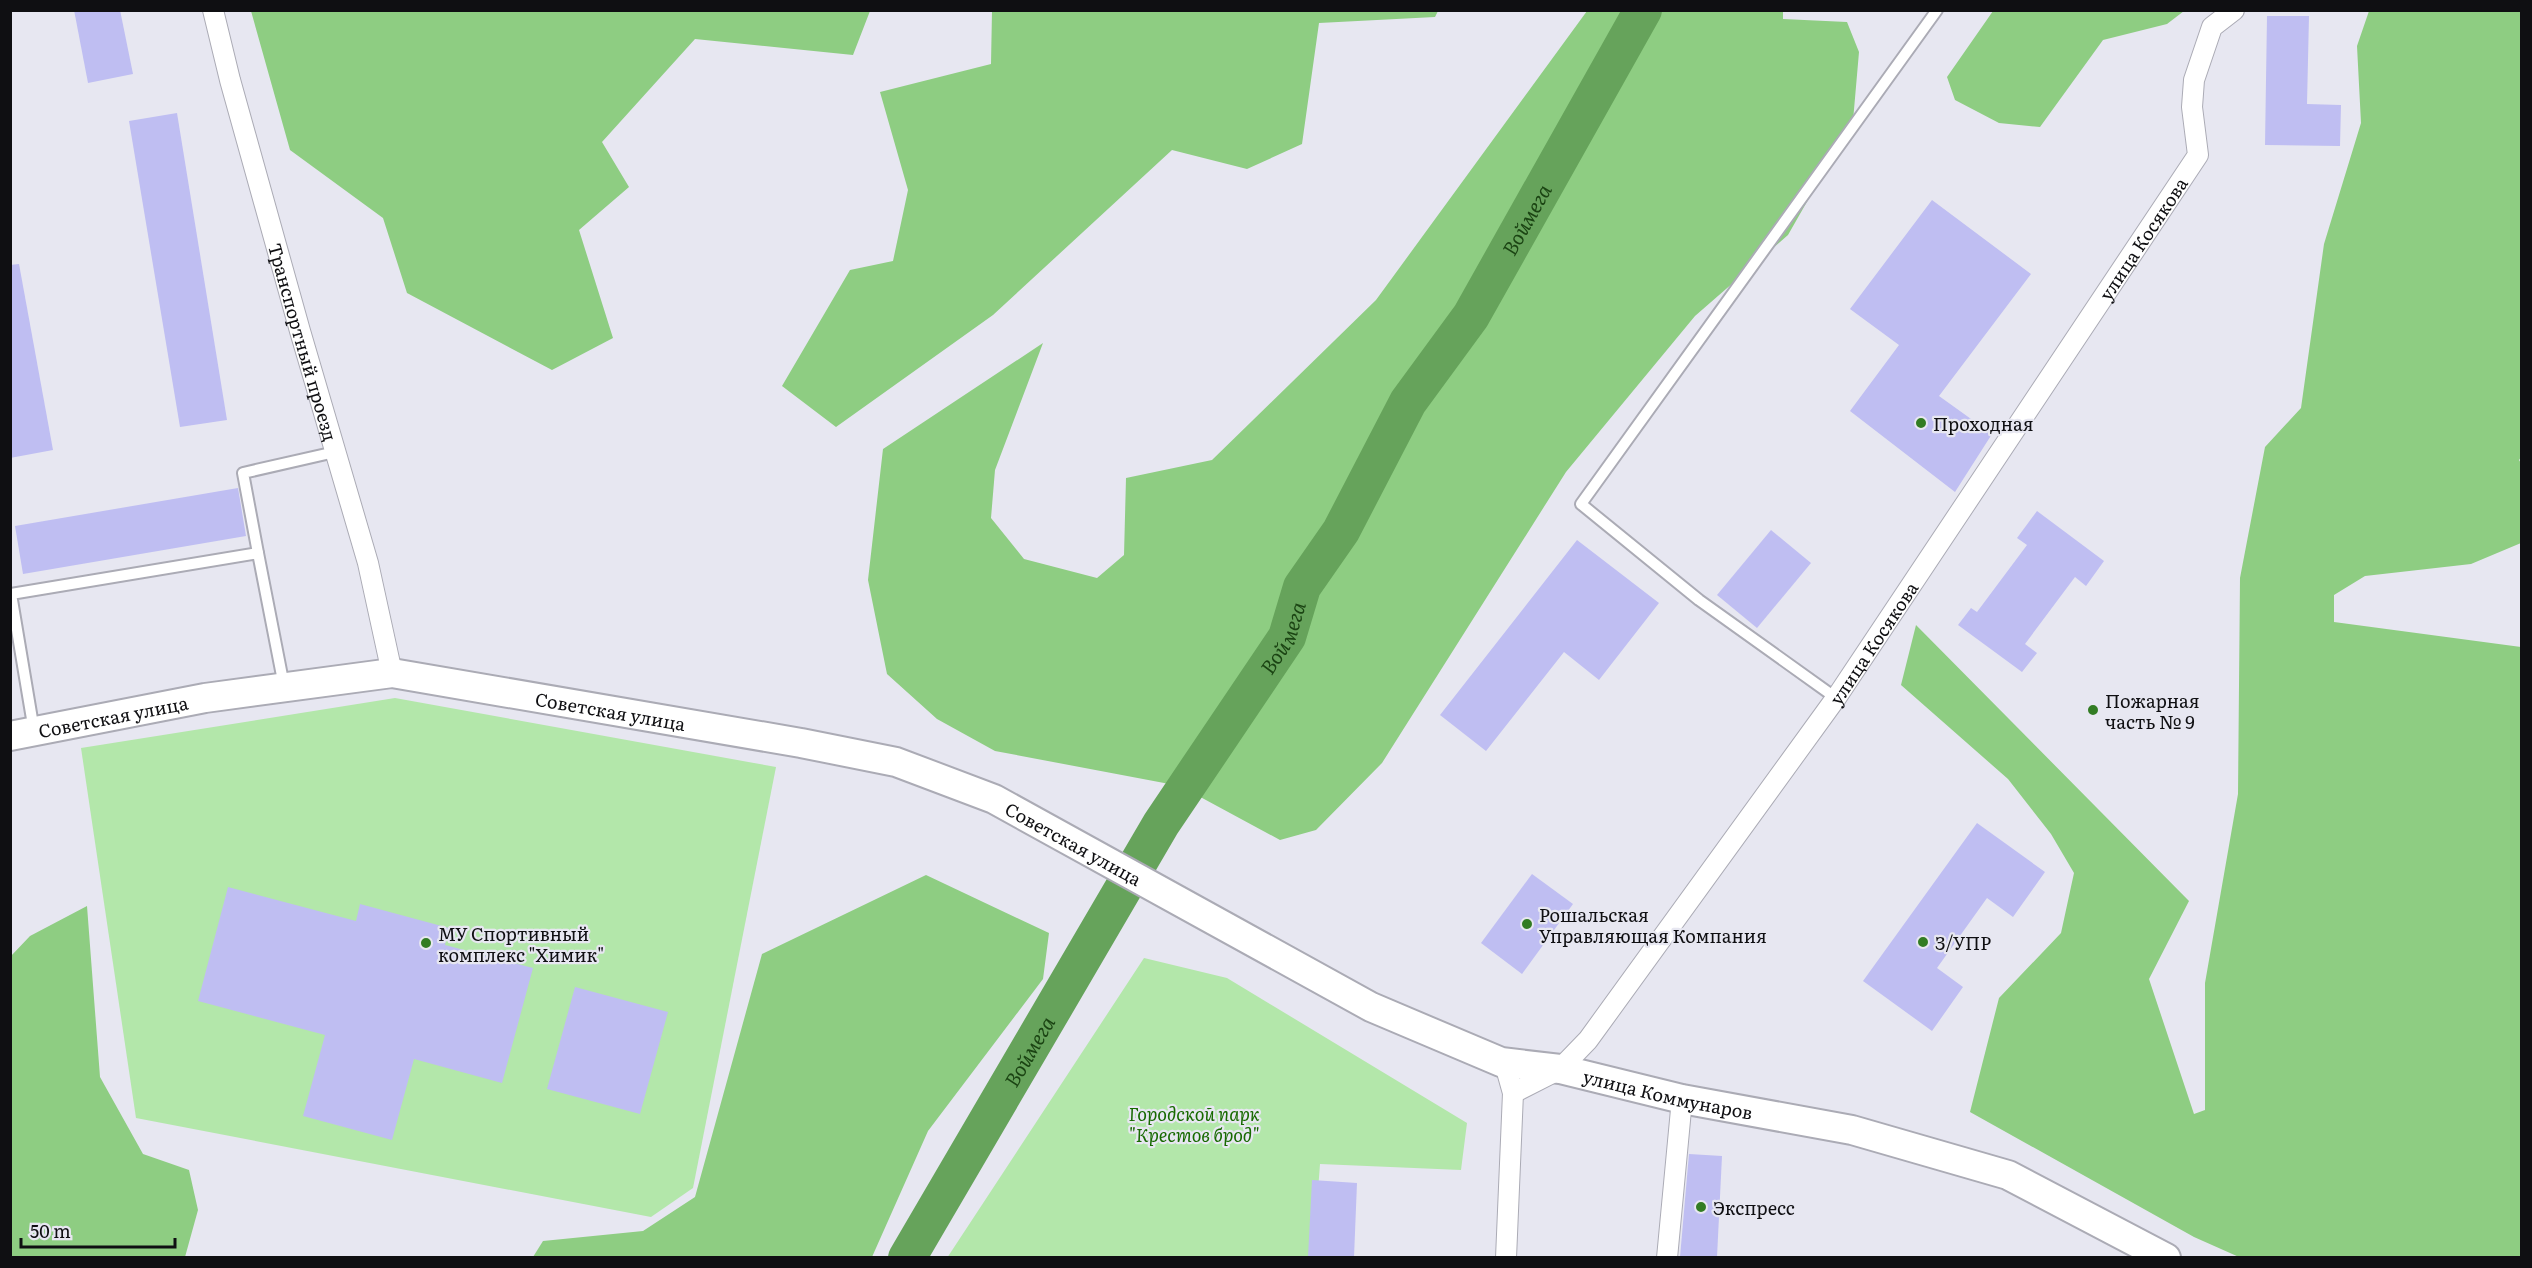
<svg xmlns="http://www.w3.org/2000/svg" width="2532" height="1268" font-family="Literata,serif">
	<rect width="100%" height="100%" fill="#e7e7f1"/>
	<!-- green -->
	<g fill="#b3e7aa">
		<path d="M 395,698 L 776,767 L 693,1188 L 651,1217 L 136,1118 L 81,748 Z"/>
		<path d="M 1144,958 L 1227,978 L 1467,1123 L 1461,1170 L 1320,1164 L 1313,1257 L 947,1258 Z"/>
	</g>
	<!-- forest -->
	<g fill="#8ecd82">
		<path d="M 1783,10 L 1783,19 L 1847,22 L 1859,52 L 1853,121 L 1788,235 L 1695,316 L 1566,472 L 1382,763 L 1316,830 L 1280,840 L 1180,786 L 995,751 L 937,719 L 887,674 L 868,580 L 883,449 L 1043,343 L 995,470 L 991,518 L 1024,559 L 1097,578 L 1124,555 L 1126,478 L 1212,460 L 1376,300 L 1587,11 Z"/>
		<path d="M 251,11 L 251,10 L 870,11 L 853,55 L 695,39 L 602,142 L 629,187 L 579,230 L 613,338 L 552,370 L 407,293 L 383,218 L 290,150 Z"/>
		<path d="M 992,11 L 992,10 L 1438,11 L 1435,17 L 1319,23 L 1302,144 L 1247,169 L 1172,150 L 993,315 L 836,427 L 782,386 L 850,270 L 893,261 L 908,190 L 880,92 L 991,64 Z"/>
		<path d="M 1993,11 L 1993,10 L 2184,11 L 2167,24 L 2103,40 L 2040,127 L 1999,123 L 1955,100 L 1947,77 Z"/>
		<path d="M 2369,11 L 2521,11 L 2522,456 L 2519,460 L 2522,465 L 2521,543 L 2471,564 L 2365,576 L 2334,595 L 2334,622 L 2521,647 L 2521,1257 L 2239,1257 L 2194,1237 L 1970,1112 L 1999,998 L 2061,933 L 2074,873 L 2051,834 L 2008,779 L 1901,685 L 1916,625 L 2189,901 L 2149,979 L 2194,1114 L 2205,1110 L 2205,983 L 2238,794 L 2240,578 L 2265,447 L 2301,408 L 2324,244 L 2361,123 L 2357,46 Z"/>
		<path d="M 926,875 L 1049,933 L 1043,979 L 928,1131 L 872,1257 L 533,1257 L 543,1241 L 643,1231 L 695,1197 L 762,954 Z"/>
		<path d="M 87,906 L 100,1077 L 143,1154 L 189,1170 L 198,1210 L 185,1257 L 11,1257 L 11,956 L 30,936 Z"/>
	</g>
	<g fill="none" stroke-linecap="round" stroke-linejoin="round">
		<!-- river -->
		<path stroke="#66a35b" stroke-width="38" id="s1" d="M 907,1258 L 1161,824 L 1287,637 L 1302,587 L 1341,531 L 1408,402 L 1471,316 L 1643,10"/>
	</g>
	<!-- building -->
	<g fill="#bfbef2">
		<path d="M 74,10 L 120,10 L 133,74 L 88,83 Z"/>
		<path d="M 2267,16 L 2309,16 L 2307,104 L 2341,105 L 2340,146 L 2265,145 Z"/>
		<path d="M 177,113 L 227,420 L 180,427 L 129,121 Z"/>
		<path d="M 1932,200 L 2031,274 L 1939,396 L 1992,434 L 1955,492 L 1850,411 L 1899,345 L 1850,309 Z"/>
		<path d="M 19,264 L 53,450 L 10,458 L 10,265 Z"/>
		<path d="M 238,488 L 246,536 L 23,574 L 15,526 Z"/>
		<path d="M 2037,511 L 2104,561 L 2086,586 L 2075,577 L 2025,644 L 2037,653 L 2022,672 L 1958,625 L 1971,608 L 1977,612 L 2027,545 L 2017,538 Z"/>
		<path d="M 1771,530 L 1811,563 L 1757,628 L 1717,595 Z"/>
		<path d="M 1577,540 L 1659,603 L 1599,680 L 1564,652 L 1486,751 L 1440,715 Z"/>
		<path d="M 1977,823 L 2045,872 L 2013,917 L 1987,898 L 1937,968 L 1963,987 L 1932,1031 L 1863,981 Z"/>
		<path d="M 1532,874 L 1573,904 L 1522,974 L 1481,943 Z"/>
		<path d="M 228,887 L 356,921 L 360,904 L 449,928 L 445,945 L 533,968 L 502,1083 L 414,1059 L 392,1140 L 303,1116 L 325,1035 L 198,1001 Z"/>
		<path d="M 575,987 L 668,1012 L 640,1114 L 547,1089 Z"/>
		<path d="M 1689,1154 L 1722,1156 L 1717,1257 L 1680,1257 Z"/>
		<path d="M 1312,1180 L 1357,1183 L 1354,1257 L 1308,1257 Z"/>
	</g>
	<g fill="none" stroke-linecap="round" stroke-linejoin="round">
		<defs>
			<g id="lane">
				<path d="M 258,553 L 243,473 L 335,452"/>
				<path d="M 1836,698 L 1699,600 L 1581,504 L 1937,10"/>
				<path d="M 34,731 L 11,594 L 258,553 L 284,686"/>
			</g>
			<g id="street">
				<path id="s2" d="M 213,10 L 230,80 L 300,331 L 368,563 L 392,673"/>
				<path d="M 1501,1062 L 1506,1068 L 1513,1093 L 1506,1258"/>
				<path id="s3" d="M 1513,1093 L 1560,1069 L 1588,1040 L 1836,698 L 2198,155 L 2192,107 L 2194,80 L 2212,27 L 2234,10"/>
				<path d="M 1667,1258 L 1682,1099"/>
			</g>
			<g id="secondary">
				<path id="s4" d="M 10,736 L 205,698 L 392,673 L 801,743 L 896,762 L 994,799 L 1371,1007 L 1501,1062 L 1560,1069 L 1682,1099 L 1852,1130 L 2008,1175 L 2166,1258"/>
			</g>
		</defs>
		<!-- lane casing -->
		<use href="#lane" stroke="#ababb5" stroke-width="14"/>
		<!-- street casing -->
		<use href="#street" stroke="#ababb5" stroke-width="22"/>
		<!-- secondary casing -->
		<use href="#secondary" stroke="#ababb5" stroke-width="32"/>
		<!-- lane -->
		<use href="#lane" stroke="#fff" stroke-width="10"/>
		<!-- street -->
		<use href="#street" stroke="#fff" stroke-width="20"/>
		<!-- secondary -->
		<use href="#secondary" stroke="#fff" stroke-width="28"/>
	</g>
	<!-- markers -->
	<g fill="#327c23" stroke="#e7e7f1" stroke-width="2">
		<circle cx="1921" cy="423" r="6"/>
		<circle cx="2093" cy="710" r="6"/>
		<circle cx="1527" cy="924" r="6"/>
		<circle cx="1923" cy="942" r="6"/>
		<circle cx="426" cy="943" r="6"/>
		<circle cx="1701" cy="1207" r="6"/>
	</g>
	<g text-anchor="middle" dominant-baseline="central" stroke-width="4.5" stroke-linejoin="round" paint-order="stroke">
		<!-- street labels -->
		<g font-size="18" fill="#0f0f12" stroke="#e7e7f1">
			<text stroke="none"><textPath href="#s3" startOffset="1068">улица Косякова</textPath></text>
			<text stroke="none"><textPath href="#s2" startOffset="344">Транспортный проезд</textPath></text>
			<text stroke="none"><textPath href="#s3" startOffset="582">улица Косякова</textPath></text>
			<text stroke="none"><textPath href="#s4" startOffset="609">Советская улица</textPath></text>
			<text stroke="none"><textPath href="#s4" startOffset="105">Советская улица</textPath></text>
			<text stroke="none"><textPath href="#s4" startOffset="1095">Советская улица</textPath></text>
			<text stroke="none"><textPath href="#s4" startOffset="1746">улица Коммунаров</textPath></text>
		</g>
		<!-- poi labels -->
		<g font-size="18" fill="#0f0f12" stroke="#e7e7f1" text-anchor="start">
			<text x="1933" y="423">Проходная</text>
			<text x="2105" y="700">Пожарная<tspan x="2105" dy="21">часть № 9</tspan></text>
			<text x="1539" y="914">Рошальская<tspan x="1539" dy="21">Управляющая Компания</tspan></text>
			<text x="438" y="933">МУ Спортивный<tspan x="438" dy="21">комплекс "Химик"</tspan></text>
			<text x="1935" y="942">З/УПР</text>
			<text x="1713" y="1207">Экспресс</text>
		</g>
		<!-- park labels -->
		<g font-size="18" font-style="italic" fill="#176a00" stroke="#e7e7f1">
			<text x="1194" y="1113">Городской парк<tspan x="1194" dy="21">"Крестов брод"</tspan></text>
		</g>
		<!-- water labels -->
		<g font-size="20" font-style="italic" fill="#1b4413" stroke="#e7e7f1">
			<text stroke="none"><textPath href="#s1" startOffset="1212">Воймега</textPath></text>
			<text stroke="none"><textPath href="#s1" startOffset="726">Воймега</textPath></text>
			<text stroke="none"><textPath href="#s1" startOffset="240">Воймега</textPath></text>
		</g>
	</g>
	<!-- border -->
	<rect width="2532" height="1268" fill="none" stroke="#0f0f12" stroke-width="24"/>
	<!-- scale -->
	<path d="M21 1238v9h154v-9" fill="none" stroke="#0f0f12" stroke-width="3"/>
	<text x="30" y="1238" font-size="18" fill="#0f0f12" stroke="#e7e7f1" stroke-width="4.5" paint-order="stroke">50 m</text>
</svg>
